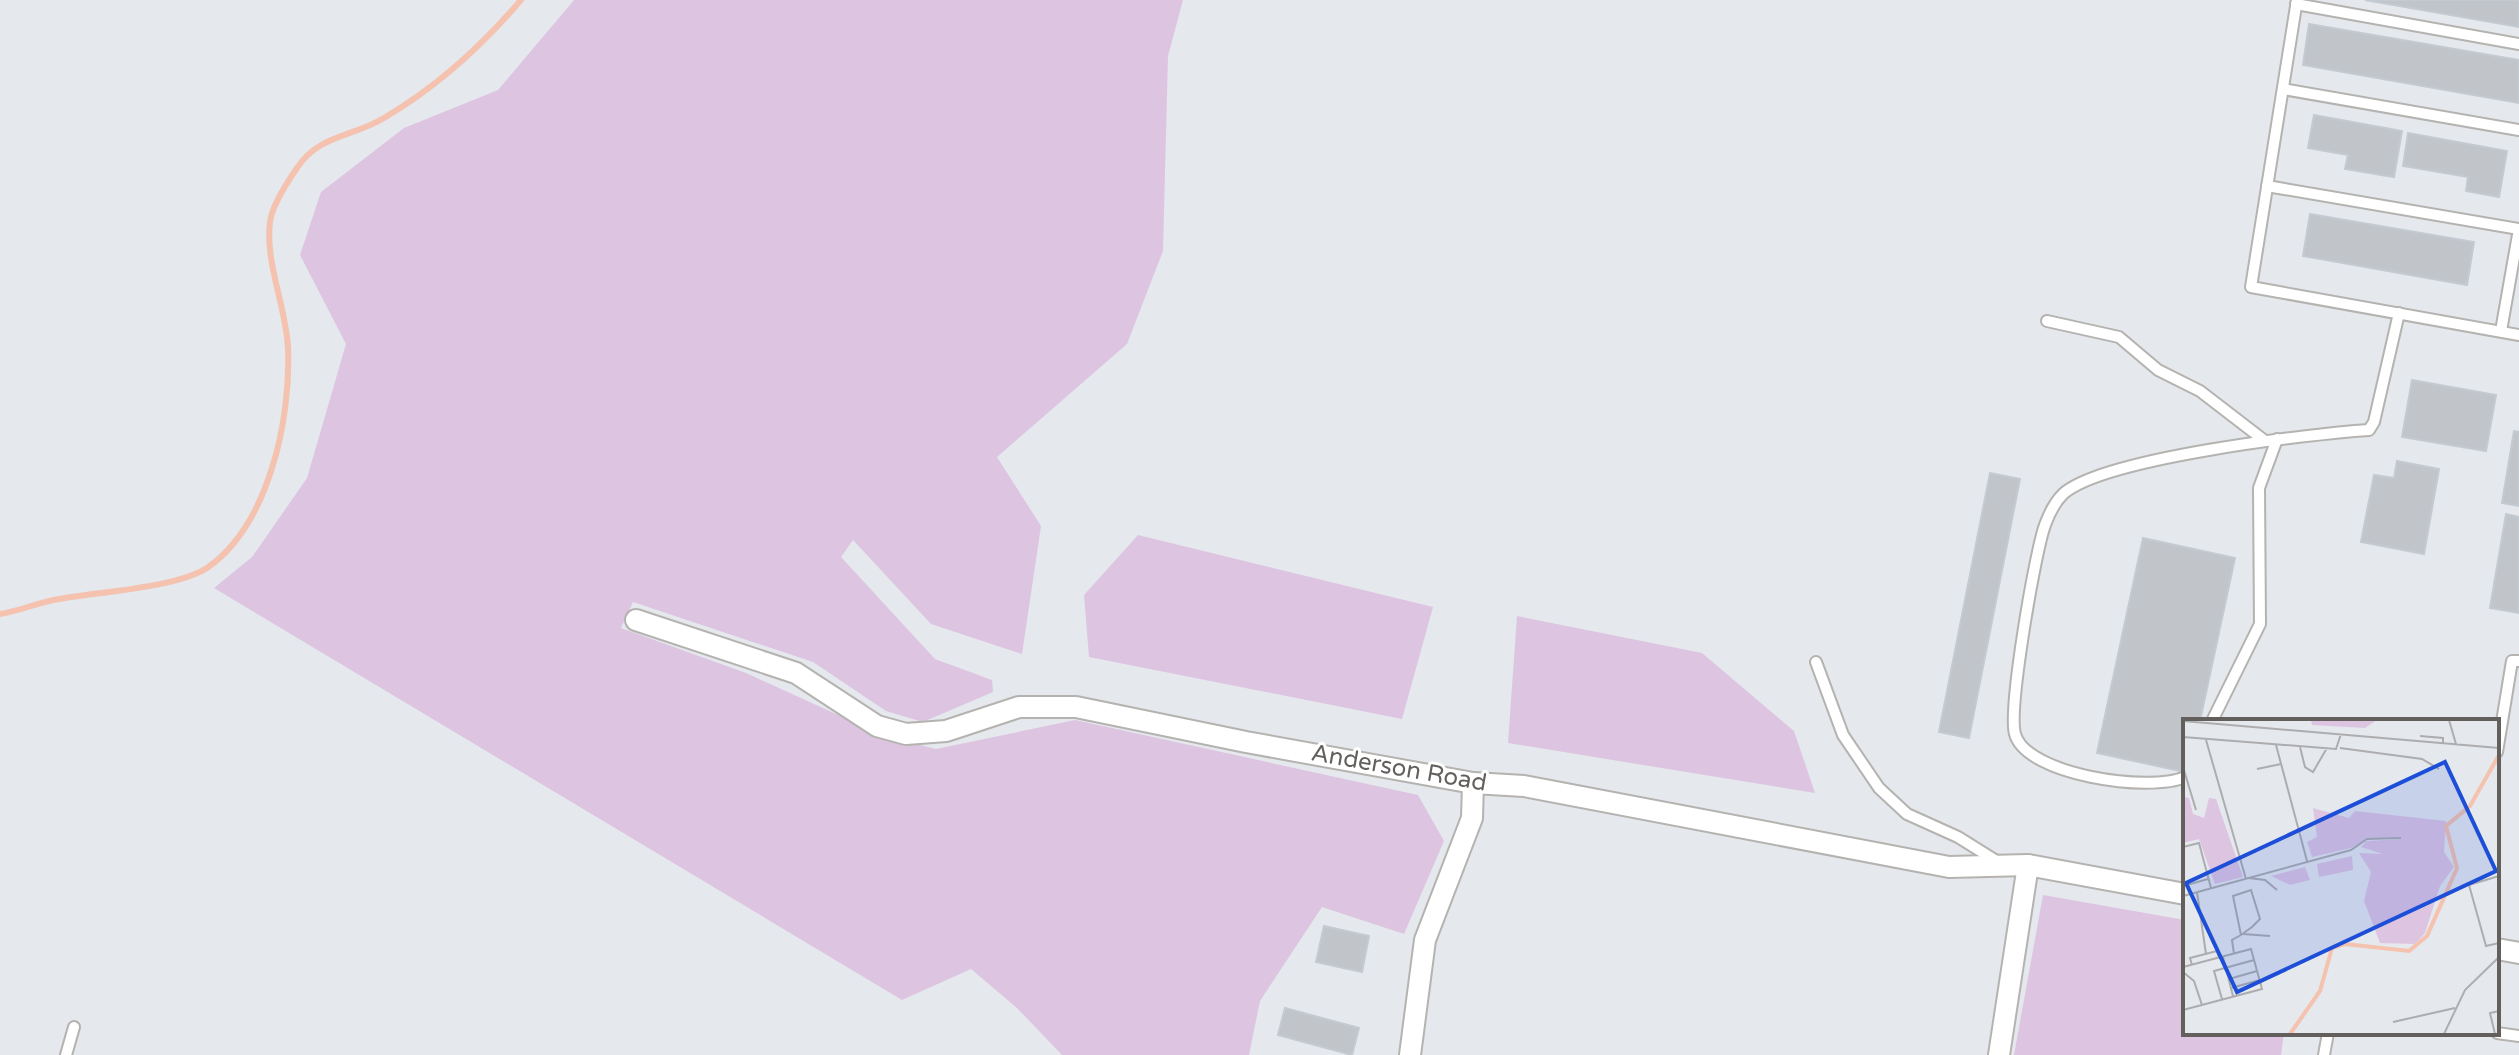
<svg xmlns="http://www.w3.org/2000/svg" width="2519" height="1055" font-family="'Varela Round',sans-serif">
	<rect width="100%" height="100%" fill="#e5e8ed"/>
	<!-- green -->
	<g fill="#ddc5e1">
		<path d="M 574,0 L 1183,0 L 1168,56 L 1163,251 L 1127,344 L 997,457 L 1041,526 L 1022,654 L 931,624 L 853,540 L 841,557 L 935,659 L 992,680 L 993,692 L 923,722 L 886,711 L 813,662 L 633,602 L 621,628 L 746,673 L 882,735 L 936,749 L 1075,720 L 1418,795 L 1444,841 L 1404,934 L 1322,907 L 1260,1001 L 1249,1055 L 1062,1055 L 1017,1008 L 971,969 L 902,1000 L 214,588 L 252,557 L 307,478 L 346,344 L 300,255 L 321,192 L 404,128 L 498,90 Z"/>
		<path d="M 1138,535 L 1433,607 L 1402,719 L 1089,657 L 1084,595 Z"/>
		<path d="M 1517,616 L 1702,653 L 1794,731 L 1815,793 L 1508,743 Z"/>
		<path d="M 2043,895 L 2185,920 L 2185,1033 L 2284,1033 L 2281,1055 L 2014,1055 Z"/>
	</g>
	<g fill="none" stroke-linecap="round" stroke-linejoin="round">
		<!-- stream -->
		<path stroke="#f4c2ae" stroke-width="6" d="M 0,614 C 20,611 39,602 59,599 C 96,592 176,588 207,568 C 269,525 291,419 288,348 C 286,306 265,264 270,222 C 272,206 288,181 297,168 C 318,135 353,137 384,118 C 437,87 481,47 521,0"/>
	</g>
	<!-- building -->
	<g fill="#c1c4c9" stroke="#c4cad1" stroke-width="2">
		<path d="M 2365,0 L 2519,0 L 2519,27 Z"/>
		<path d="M 2309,24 L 2519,60 L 2519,103 L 2303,65 Z"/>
		<path d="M 2314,115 L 2402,131 L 2394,177 L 2345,169 L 2348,155 L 2308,148 Z"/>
		<path d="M 2408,133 L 2507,151 L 2499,197 L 2466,191 L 2468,177 L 2403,166 Z"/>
		<path d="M 2310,214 L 2474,242 L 2467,285 L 2303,256 Z"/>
		<path d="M 2412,380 L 2496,395 L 2486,451 L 2402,437 Z"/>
		<path d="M 2514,431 L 2519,432 L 2519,506 L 2502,503 Z"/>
		<path d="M 2397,461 L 2439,469 L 2424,554 L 2361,542 L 2374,475 L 2394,478 Z"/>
		<path d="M 1990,473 L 2020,479 L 1969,738 L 1939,732 Z"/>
		<path d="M 2506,514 L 2519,517 L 2519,613 L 2490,608 Z"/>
		<path d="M 2143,538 L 2235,558 L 2200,721 L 2185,721 L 2185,772 L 2097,753 Z"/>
		<path d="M 1324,926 L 1369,936 L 1362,972 L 1316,962 Z"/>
		<path d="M 1285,1008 L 1359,1028 L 1352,1055 L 1278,1035 Z"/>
	</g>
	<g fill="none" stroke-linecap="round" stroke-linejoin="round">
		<defs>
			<g id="service">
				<path d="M 2297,0 L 2251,287 L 2519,335"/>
				<path d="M 2296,4 L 2519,44"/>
				<path d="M 2283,89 L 2519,130"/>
				<path d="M 2267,186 L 2519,229"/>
				<path d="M 2047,321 L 2119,337 L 2158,370 L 2200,391 L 2265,441"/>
				<path d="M 2501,331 L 2519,229"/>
				<path d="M 1816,662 L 1843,735 L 1879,788 L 1907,814 L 1958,837 L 1998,862"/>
				<path d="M 2212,721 L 2260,624 L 2259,488 L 2277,439"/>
				<path d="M 2497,752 L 2512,661 L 2519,661"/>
				<path d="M 2185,777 C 2150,793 2026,775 2015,734 C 2008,709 2035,552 2045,525 C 2049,514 2055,502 2063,494 C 2103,458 2309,434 2369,430 L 2374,422 L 2399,313"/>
				<path d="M 2497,1033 L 2519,1036"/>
				<path d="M 66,1055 L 74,1027"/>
				<path d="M 2324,1055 L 2328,1033"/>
			</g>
			<g id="minor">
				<path d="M 636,620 L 796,673 L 877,726 L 906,734 L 946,731 L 1019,707 L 1076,707 L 1246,742 L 1473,783 L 1524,786 L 1949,867 L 2028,865 L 2185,894"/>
				<path d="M 2497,949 L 2519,953"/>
				<path d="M 1410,1055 L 1425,940 L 1472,818 L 1473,783"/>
				<path d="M 1999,1055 L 2028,865"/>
			</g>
		</defs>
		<!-- service casing -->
		<use href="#service" stroke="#b5b3b0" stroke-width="14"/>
		<!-- minor casing -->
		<use href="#minor" stroke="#b5b3b0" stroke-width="24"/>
		<!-- service -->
		<use href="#service" stroke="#fff" stroke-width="10"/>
		<!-- minor -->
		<use href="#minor" stroke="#fff" stroke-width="20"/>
	</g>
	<g text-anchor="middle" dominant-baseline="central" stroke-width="6" stroke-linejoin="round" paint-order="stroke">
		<!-- street labels -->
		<g font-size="24" fill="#635f5d" stroke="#fff">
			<text transform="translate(1399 768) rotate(10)">Anderson Road</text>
		</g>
	</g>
	<!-- overview -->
	<g transform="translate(2183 719)">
		<rect width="316" height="316" fill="#e5e8ed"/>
		<path d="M 128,1 L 194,1 L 182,9 L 129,6 ZM 0,78 L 6,79 L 10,95 L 21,99 L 26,79 L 33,80 L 60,158 L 32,165 L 16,120 L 0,124 ZM 130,89 L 166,99 L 172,92 L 263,102 L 261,133 L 271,148 L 257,167 L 242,214 L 232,225 L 197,224 L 181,182 L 188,153 L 176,134 L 200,135 L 178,128 L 183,122 L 218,120 L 187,119 L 168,129 L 129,138 L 124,123 L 134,118 ZM 169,137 L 170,151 L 136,158 L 134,145 ZM 122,148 L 127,161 L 107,166 L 88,157 Z" fill="#ddc5e1"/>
		<path fill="none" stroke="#f4c2ae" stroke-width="4" d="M 107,315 L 137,272 L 149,229 L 162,225 L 226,232 L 244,217 L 274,149 L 263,107 L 287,87 L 316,36"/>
		<path fill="none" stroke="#adadaf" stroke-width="2" d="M 266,1 L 273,25M 0,2 L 316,29M 237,17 L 260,19 L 260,24M 0,18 L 153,30 L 158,15M 23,21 L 63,160M 93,26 L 124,142M 117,28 L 122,48 L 130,53 L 144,29M 157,29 L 239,40 L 256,50M 0,48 L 13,91M 74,50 L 98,45M 0,128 L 16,124 L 28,169M 316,157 L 286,166 L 303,227 L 316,224M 66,159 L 82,161 L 94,171M 0,167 L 25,160M 14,173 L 23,235M 0,177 L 168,131 L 184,120 L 218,119M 60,215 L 87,217M 51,235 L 49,221 L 58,216 L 69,208 L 77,200 L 68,171 L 50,177 L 58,216M 40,238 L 50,277M 9,246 L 7,239 L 34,232 L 36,239M 0,248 L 68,230 L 79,270 L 0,291M 0,253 L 11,262 L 19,286M 46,260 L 74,252M 48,269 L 77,261M 39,280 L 31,252 L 71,241M 210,303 L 272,289M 261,315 L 282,271 L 316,238M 312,315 L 307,294 L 316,292"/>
		<path fill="#1d4ed8" fill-opacity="0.15" stroke="#1d4ed8" stroke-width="4" d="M 262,43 L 313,152 L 54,273 L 3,164 Z"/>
		<rect width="316" height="316" fill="none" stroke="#635f5d" stroke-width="4"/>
	</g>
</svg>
